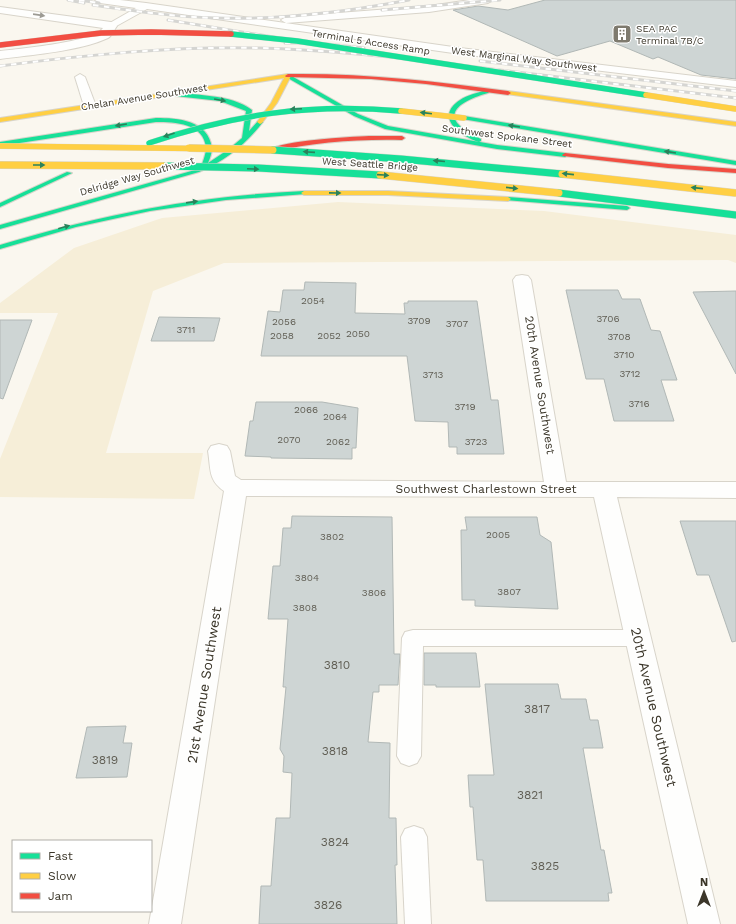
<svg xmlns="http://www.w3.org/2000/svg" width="736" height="924" font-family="'Work Sans',sans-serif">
	<rect width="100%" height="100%" fill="#faf7ef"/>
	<!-- green -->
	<path fill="#f6eed8" d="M 338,202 L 544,211 L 736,235 L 736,263 L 728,260 L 224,263 L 153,291 L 106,453 L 203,453 L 194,499 L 0,497 L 0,459 L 58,313 L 0,313 L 0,303 L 74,248 L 162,218 Z"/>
	<!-- building -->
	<g fill="#ced5d4" stroke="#b1b8b6">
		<path d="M 545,0 L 736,0 L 736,79 L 701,75 L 658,57 L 653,59 L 610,41 L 557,56 L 453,10 L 478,6 L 508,10 Z"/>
		<path d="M 305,282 L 356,283 L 355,313 L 405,314 L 404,303 L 408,303 L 408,301 L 477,301 L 491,400 L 498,400 L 504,454 L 457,454 L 457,447 L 449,447 L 448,422 L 415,421 L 407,356 L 261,356 L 268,311 L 280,312 L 283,290 L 304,290 Z"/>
		<path d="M 566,290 L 618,290 L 622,299 L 640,299 L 651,330 L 660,331 L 677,380 L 661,380 L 674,421 L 614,421 L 604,379 L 586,379 Z"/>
		<path d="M 736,291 L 736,374 L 693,292 Z"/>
		<path d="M 159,317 L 220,318 L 214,341 L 151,341 Z"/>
		<path d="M 0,320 L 32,320 L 3,399 L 0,398 Z"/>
		<path d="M 256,402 L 322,402 L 358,408 L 356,448 L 352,448 L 352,459 L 271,458 L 271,457 L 245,456 L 250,421 L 253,421 Z"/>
		<path d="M 292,516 L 392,517 L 394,654 L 400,654 L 398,685 L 379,685 L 379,692 L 373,692 L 368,742 L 390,743 L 389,818 L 396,818 L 397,865 L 395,865 L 397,924 L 259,924 L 261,886 L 271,886 L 276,818 L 290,818 L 292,773 L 283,772 L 284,756 L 280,749 L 286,687 L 283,687 L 288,619 L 268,619 L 273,566 L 280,566 L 283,528 L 291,528 Z"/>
		<path d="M 465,517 L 537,517 L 540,535 L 551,542 L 558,609 L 475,606 L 475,600 L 462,600 L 461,530 L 467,530 Z"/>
		<path d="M 680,521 L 736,521 L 736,641 L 732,642 L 709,575 L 697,575 Z"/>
		<path d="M 424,653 L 476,653 L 480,687 L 436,687 L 436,685 L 424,685 Z"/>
		<path d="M 485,684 L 558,684 L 561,699 L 586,699 L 590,720 L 598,720 L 603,748 L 583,748 L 601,850 L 604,850 L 612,893 L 608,893 L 609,901 L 486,901 L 483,860 L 477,860 L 473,807 L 470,807 L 468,775 L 494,775 Z"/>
		<path d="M 126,726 L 123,743 L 132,743 L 127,777 L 76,778 L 87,727 Z"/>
	</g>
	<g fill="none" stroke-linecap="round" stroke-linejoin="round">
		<defs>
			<g id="lane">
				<path d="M 95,0 L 120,0 L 146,3 L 460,48 L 736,81 L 736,87 L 460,54 L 147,9 L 111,29 L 108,28 L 106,26 L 108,24 L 136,8 L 100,3 Z"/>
				<path d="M 470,0 L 493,0 L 488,3 L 429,12 L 286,23 L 281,20 L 286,17 L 429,6 Z"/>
				<path d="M 80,74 L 85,77 L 96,106 L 94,108 L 90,109 L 84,106 L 75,77 Z"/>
				<path d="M 413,630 L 638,630 L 646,632 L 649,638 L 646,644 L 638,646 L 423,646 L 421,756 L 417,763 L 409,766 L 401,763 L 397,756 L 402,638 L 405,632 Z"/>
				<path d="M 414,826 L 423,829 L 427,837 L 431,924 L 405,924 L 401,837 L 405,829 Z"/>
			</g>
			<g id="street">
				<path d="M 0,7 L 111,22 L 115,23 L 117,26 C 114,30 112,36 108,38 C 80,51 31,55 0,59 L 0,51 C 19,49 94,42 103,28 L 0,13 Z"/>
				<path d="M 522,275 L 528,276 L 531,280 L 566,482 L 736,482 L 736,498 L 617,497 L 720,924 L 688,924 L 594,497 L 246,496 L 181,924 L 149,924 L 224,491 C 208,480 211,469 208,451 L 211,446 L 219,444 L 227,446 L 230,451 L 235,476 L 241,480 L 544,482 L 513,280 L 516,276 Z"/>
			</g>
			<g id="fast">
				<path d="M 288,74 L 358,114 L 388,126 L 497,145 L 565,153 L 568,155 L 565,157 L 497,149 L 385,129 L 354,116 L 286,77 L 285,76 Z"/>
				<path d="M 486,90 L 489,92 L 488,93 C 450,104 440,120 481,139 L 481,141 L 479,142 C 460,136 434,117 460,100 C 467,95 477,93 486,90 Z"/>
				<path d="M 168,92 C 192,95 232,94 252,110 L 249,131 L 258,121 L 263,122 C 246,144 225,161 199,172 L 0,229 L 0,225 L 195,170 L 201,167 C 203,161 206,154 206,148 C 204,123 175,122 156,122 L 0,146 L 0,142 L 156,118 C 178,118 208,120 212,148 C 212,152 210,159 208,163 L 229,149 L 242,138 L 246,111 L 220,101 L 166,95 L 166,93 Z"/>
				<path d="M 464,116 L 736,161 L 736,165 L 462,119 L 462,117 Z"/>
				<path d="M 67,172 L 72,173 L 0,207 L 0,203 Z"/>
				<path d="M 304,191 L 307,193 L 306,194 L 226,200 L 150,211 L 76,227 L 0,249 L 0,245 C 103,214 197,196 304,191 Z"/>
				<path d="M 508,197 L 627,206 L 630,208 L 627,210 L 506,200 L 506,198 Z"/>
			</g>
			<g id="slow">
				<path d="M 288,74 L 291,76 L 277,103 L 262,123 L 260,124 L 257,122 L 271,103 L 284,78 L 0,122 L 0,118 Z"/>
				<path d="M 508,91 L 736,122 L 736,126 L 506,94 L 505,93 Z"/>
				<path d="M 388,191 L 508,197 L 511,199 L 508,201 L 388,195 L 304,195 L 301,193 L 304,191 Z"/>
			</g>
			<g id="jam">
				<path d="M 288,74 C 362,73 435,81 508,91 L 511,93 L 508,95 L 426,84 L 371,79 L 286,77 L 285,76 Z"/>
				<path d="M 369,136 L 402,136 L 405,138 L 402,140 C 358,139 315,142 272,152 L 269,150 C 284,140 348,137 369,136 Z"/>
				<path d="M 565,153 L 668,164 L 736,169 L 736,173 L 668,168 L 563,156 L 562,155 Z"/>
			</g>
		</defs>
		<!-- lane casing -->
		<use href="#lane" stroke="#d8d4ca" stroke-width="2"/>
		<!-- street casing -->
		<use href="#street" stroke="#d8d4ca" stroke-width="2"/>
		<!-- fast casing -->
		<use href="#fast" stroke="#d8d4ca" stroke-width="2"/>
		<!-- slow casing -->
		<use href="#slow" stroke="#d8d4ca" stroke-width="2"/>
		<!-- jam casing -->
		<use href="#jam" stroke="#d8d4ca" stroke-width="2"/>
		<!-- lane -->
		<use href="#lane" fill="#fefefd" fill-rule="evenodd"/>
		<!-- street -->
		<use href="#street" fill="#fefefd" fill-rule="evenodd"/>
		<!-- fast -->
		<use href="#fast" fill="#16e098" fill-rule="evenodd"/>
		<!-- slow -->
		<use href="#slow" fill="#ffcf43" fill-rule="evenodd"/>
		<!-- jam -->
		<use href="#jam" fill="#f24e42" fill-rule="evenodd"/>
		<defs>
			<g id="rail">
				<path d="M 68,0 L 84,3"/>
				<path d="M 79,0 L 99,3"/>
				<path d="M 93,5 C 134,11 175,17 216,18 C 281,20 346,12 409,0"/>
				<path d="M 382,10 L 500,0"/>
				<path d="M 168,20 L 292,40"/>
				<path d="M 285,43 L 318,43 L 364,48"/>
				<path d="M 480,61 L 736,91"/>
				<path d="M 0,66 C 86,55 172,46 259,48 C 337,50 415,59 492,69 C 574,79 655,89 736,98"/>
			</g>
		</defs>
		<!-- rail casing -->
		<use href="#rail" stroke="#d5d5d2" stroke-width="3"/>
		<!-- rail -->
		<use href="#rail" stroke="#fff" stroke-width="2" stroke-dasharray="5.5" stroke-linecap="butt"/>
		<defs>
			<g id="fast-bridge-far1">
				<path d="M 231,34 L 297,41 L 646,95"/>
				<path d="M 149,143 C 235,114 310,103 401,111"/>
			</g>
			<g id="fast-bridge">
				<path d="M 273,150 L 401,159 L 562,174"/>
				<path d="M 165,166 L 258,168 L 380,175"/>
				<path d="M 559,193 L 736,215"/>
			</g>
			<g id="slow-bridge-far1">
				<path d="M 646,95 L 736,109"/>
				<path d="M 401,111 L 464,118"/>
				<path d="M 0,146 L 232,149"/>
			</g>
			<g id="slow-bridge">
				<path d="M 189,148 L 273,150"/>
				<path d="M 0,165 L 165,166"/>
				<path d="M 562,174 L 736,193"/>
				<path d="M 380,175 L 559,193"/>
			</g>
			<path id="jam-bridge" d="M 0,45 L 101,33 L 151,32 L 231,34"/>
		</defs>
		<!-- fast-bridge-far1 casing -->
		<use href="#fast-bridge-far1" stroke="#d8d4ca" stroke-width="6" stroke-linecap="butt"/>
		<!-- fast-bridge casing -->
		<use href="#fast-bridge" stroke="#d8d4ca" stroke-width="8" stroke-linecap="butt"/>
		<!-- slow-bridge-far1 casing -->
		<use href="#slow-bridge-far1" stroke="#d8d4ca" stroke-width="6" stroke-linecap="butt"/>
		<!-- slow-bridge casing -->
		<use href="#slow-bridge" stroke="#d8d4ca" stroke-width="8" stroke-linecap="butt"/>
		<!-- jam-bridge casing -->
		<use href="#jam-bridge" stroke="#d8d4ca" stroke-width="6" stroke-linecap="butt"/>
		<!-- fast-bridge-far1 -->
		<use href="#fast-bridge-far1" stroke="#16e098" stroke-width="5.5"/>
		<!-- fast-bridge -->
		<use href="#fast-bridge" stroke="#16e098" stroke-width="7"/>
		<!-- slow-bridge-far1 -->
		<use href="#slow-bridge-far1" stroke="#ffcf43" stroke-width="5.5"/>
		<!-- slow-bridge -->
		<use href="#slow-bridge" stroke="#ffcf43" stroke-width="7"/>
		<!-- jam-bridge -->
		<use href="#jam-bridge" stroke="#f24e42" stroke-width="5.5"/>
	</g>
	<!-- one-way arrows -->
	<defs><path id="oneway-solid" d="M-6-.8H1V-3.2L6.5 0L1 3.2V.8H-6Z"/></defs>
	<use fill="#9c9a93" href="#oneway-solid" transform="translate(39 15) rotate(8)"/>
	<g fill="#2a825b">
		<use href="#oneway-solid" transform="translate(220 100) rotate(10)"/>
		<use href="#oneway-solid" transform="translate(296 109) rotate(177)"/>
		<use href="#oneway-solid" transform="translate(426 113) rotate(-173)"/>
		<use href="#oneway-solid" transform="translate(121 125) rotate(171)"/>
		<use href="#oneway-solid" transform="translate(514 126) rotate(-171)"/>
		<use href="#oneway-solid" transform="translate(169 135) rotate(161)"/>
		<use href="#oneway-solid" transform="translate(309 152) rotate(-176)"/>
		<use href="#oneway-solid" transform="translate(670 152) rotate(-171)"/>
		<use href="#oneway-solid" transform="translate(439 161) rotate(-175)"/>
		<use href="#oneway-solid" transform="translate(39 165)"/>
		<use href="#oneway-solid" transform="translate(253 169) rotate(2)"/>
		<use href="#oneway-solid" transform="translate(568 174) rotate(-174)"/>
		<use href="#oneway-solid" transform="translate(383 175) rotate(4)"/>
		<use href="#oneway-solid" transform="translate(512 188) rotate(6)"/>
		<use href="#oneway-solid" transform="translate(697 188) rotate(-174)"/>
		<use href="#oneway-solid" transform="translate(335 193) rotate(1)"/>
		<use href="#oneway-solid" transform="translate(192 202) rotate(-8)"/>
		<use href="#oneway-solid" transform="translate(64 227) rotate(-16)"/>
	</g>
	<!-- icons -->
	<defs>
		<symbol id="building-square" viewBox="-11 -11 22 22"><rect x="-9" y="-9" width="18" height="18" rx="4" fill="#7e7a6e" stroke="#fff"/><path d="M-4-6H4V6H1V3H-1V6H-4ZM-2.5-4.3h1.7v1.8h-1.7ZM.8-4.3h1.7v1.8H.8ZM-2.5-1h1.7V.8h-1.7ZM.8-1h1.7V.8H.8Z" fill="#fff"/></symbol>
	</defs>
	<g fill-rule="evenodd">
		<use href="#building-square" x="611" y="23" width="22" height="22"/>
	</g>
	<g text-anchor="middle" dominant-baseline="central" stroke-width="3" stroke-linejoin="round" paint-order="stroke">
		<!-- far-poi labels -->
		<g font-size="10" fill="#3b3629" stroke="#fff" text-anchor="start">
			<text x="636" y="28">SEA PAC<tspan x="636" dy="12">Terminal 7B/C</tspan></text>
		</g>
		<!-- far-street labels -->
		<g font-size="10" fill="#3b3629" stroke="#fff">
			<text transform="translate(371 42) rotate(9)">Terminal 5 Access Ramp</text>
			<text transform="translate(524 59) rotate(7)">West Marginal Way Southwest</text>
			<text transform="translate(144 97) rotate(-9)">Chelan Avenue Southwest</text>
			<text transform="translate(507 136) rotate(7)">Southwest Spokane Street</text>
			<text transform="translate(370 164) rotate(4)">West Seattle Bridge</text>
			<text transform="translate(137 176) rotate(-16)">Delridge Way Southwest</text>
		</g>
		<!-- number labels -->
		<g font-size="10" fill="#605e54">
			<text x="313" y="300">2054</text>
			<text x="608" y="318">3706</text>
			<text x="419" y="320">3709</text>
			<text x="284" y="321">2056</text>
			<text x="457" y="323">3707</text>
			<text x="186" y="329">3711</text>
			<text x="358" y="333">2050</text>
			<text x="282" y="335">2058</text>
			<text x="329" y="335">2052</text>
			<text x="619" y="336">3708</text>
			<text x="624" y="354">3710</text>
			<text x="630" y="373">3712</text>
			<text x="433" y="374">3713</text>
			<text x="639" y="403">3716</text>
			<text x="465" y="406">3719</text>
			<text x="306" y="409">2066</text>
			<text x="335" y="416">2064</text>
			<text x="289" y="439">2070</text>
			<text x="338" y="441">2062</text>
			<text x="476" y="441">3723</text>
			<text x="498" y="534">2005</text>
			<text x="332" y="536">3802</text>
			<text x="307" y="577">3804</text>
			<text x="509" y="591">3807</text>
			<text x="374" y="592">3806</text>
			<text x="305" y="607">3808</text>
		</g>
		<!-- street labels -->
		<g font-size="12" fill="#3b3629" stroke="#fff">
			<text transform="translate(540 385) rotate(81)">20th Avenue Southwest</text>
			<text x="486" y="489">Southwest Charlestown Street</text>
		</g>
		<!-- near-number labels -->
		<g font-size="12" fill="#605e54">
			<text x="337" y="665">3810</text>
			<text x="537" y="709">3817</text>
			<text x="335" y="751">3818</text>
			<text x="105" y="760">3819</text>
			<text x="530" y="795">3821</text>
			<text x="335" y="842">3824</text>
			<text x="545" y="866">3825</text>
			<text x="328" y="905">3826</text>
		</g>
		<!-- near-street labels -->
		<g font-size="14" fill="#3b3629" stroke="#fff">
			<text transform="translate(204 685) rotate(-81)">21st Avenue Southwest</text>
			<text transform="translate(654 707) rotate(77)">20th Avenue Southwest</text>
		</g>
	</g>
	<!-- legend -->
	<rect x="12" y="840" width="140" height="72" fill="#ffffff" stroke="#b1afa9"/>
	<rect x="20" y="853" width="20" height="6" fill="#16e098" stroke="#b1afa9"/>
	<text x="48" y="860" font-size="12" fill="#3b3629">Fast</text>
	<rect x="20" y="873" width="20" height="6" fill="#ffcf43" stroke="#b1afa9"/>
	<text x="48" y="880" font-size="12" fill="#3b3629">Slow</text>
	<rect x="20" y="893" width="20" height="6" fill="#f24e42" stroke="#b1afa9"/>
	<text x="48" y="900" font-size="12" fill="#3b3629">Jam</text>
	<!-- north arrow -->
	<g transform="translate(704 892)" stroke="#ffffff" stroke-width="3" paint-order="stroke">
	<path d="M0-3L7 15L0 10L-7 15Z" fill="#3b3629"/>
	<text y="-6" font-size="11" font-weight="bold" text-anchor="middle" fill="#3b3629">N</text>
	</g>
</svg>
